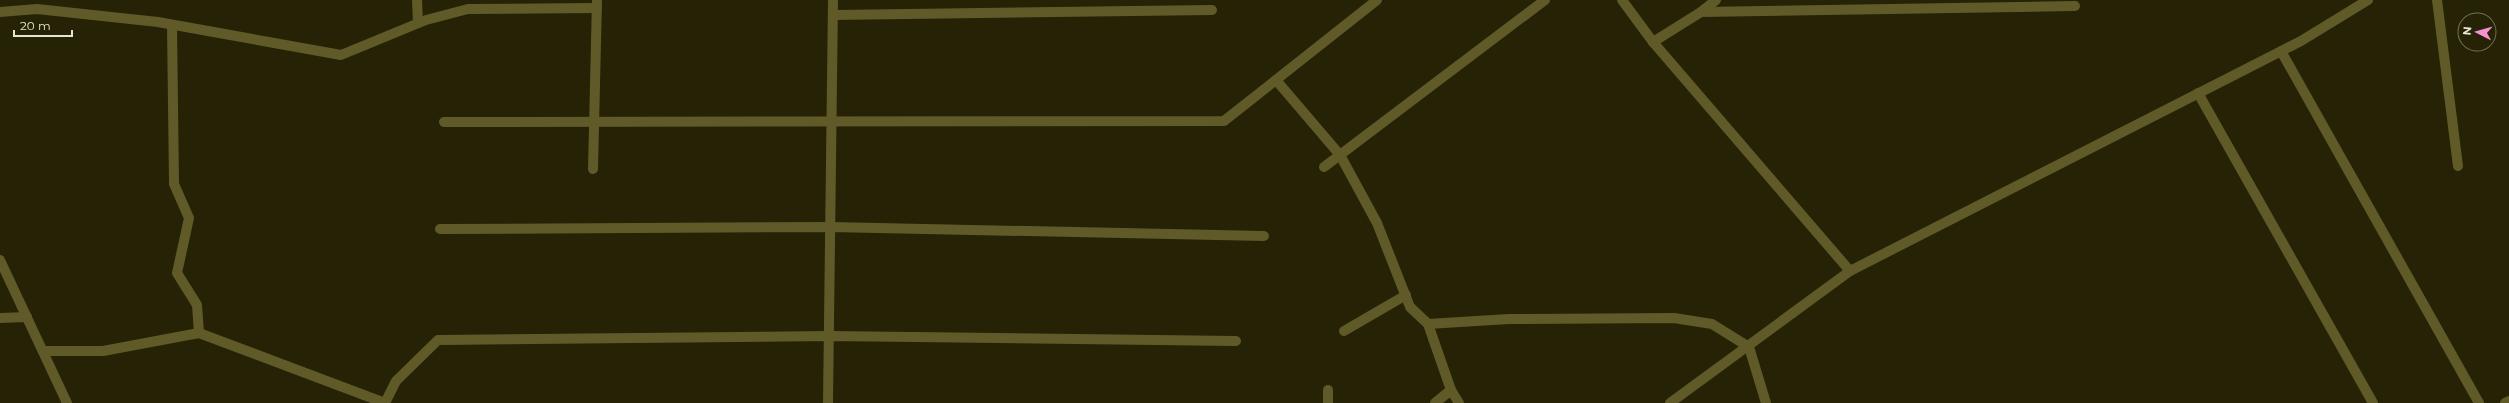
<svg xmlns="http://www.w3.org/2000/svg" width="2509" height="403" font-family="Montserrat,sans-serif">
	<rect width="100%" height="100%" fill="#252206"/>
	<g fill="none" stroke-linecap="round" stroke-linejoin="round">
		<!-- service -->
		<path stroke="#605a28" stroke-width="10" d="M 1701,12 L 2075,6"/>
		<!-- minor -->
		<g stroke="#605a28" stroke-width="10">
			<path d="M 417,0 L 418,23"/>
			<path d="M 1622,0 L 1653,42 L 1850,271"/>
			<path d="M 2437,0 L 2458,166"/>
			<path d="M 0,12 L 37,9 L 158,22 L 341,55 L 426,20 L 468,9 L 597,8"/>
			<path d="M 833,15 L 1212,10"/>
			<path d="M 172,25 L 174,184 L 189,218 L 177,273 L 197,305 L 199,333"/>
			<path d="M 1653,42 L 1701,12 L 1716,0"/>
			<path d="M 2281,51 L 2479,403"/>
			<path d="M 1276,80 L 1340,155 L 1377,223 L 1410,307 L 1428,324 L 1451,390 L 1459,403"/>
			<path d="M 2198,93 L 2373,403"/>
			<path d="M 444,122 L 1224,121 L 1377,0"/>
			<path d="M 1324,167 L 1545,0"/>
			<path d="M 593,169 L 597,0"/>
			<path d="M 440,229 L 831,227 L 1264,236"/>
			<path d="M 0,260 L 67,403"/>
			<path d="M 0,318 L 27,317"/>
			<path d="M 1428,324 L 1509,319 L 1674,318 L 1712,324 L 1749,347 L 1766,403"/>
			<path d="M 1344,331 L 1406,295"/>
			<path d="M 43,351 L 103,351 L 199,333 L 385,403"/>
			<path d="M 385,403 L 396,381 L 438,340 L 829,336 L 1236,341"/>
			<path d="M 828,403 L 833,0"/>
			<path d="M 1328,403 L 1328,390"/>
			<path d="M 1435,403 L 1451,390"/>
			<path d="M 2505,403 L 2509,401"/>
		</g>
		<!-- tertiary -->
		<path stroke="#605a28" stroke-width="10" d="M 1670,403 L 1850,271 L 2301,41 L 2368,0"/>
	</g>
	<!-- north arrow -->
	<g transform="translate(2477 32) rotate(276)"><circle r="19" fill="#252206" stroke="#727058"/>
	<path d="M0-3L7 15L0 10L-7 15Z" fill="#f590d1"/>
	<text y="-6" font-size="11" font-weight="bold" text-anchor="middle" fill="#e6e4d4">N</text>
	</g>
	<!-- scale -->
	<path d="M14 30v6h58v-6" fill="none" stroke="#e6e4d4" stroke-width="2"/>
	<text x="20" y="30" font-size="12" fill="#e6e4d4" stroke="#252206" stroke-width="3" paint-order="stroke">20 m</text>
</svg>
